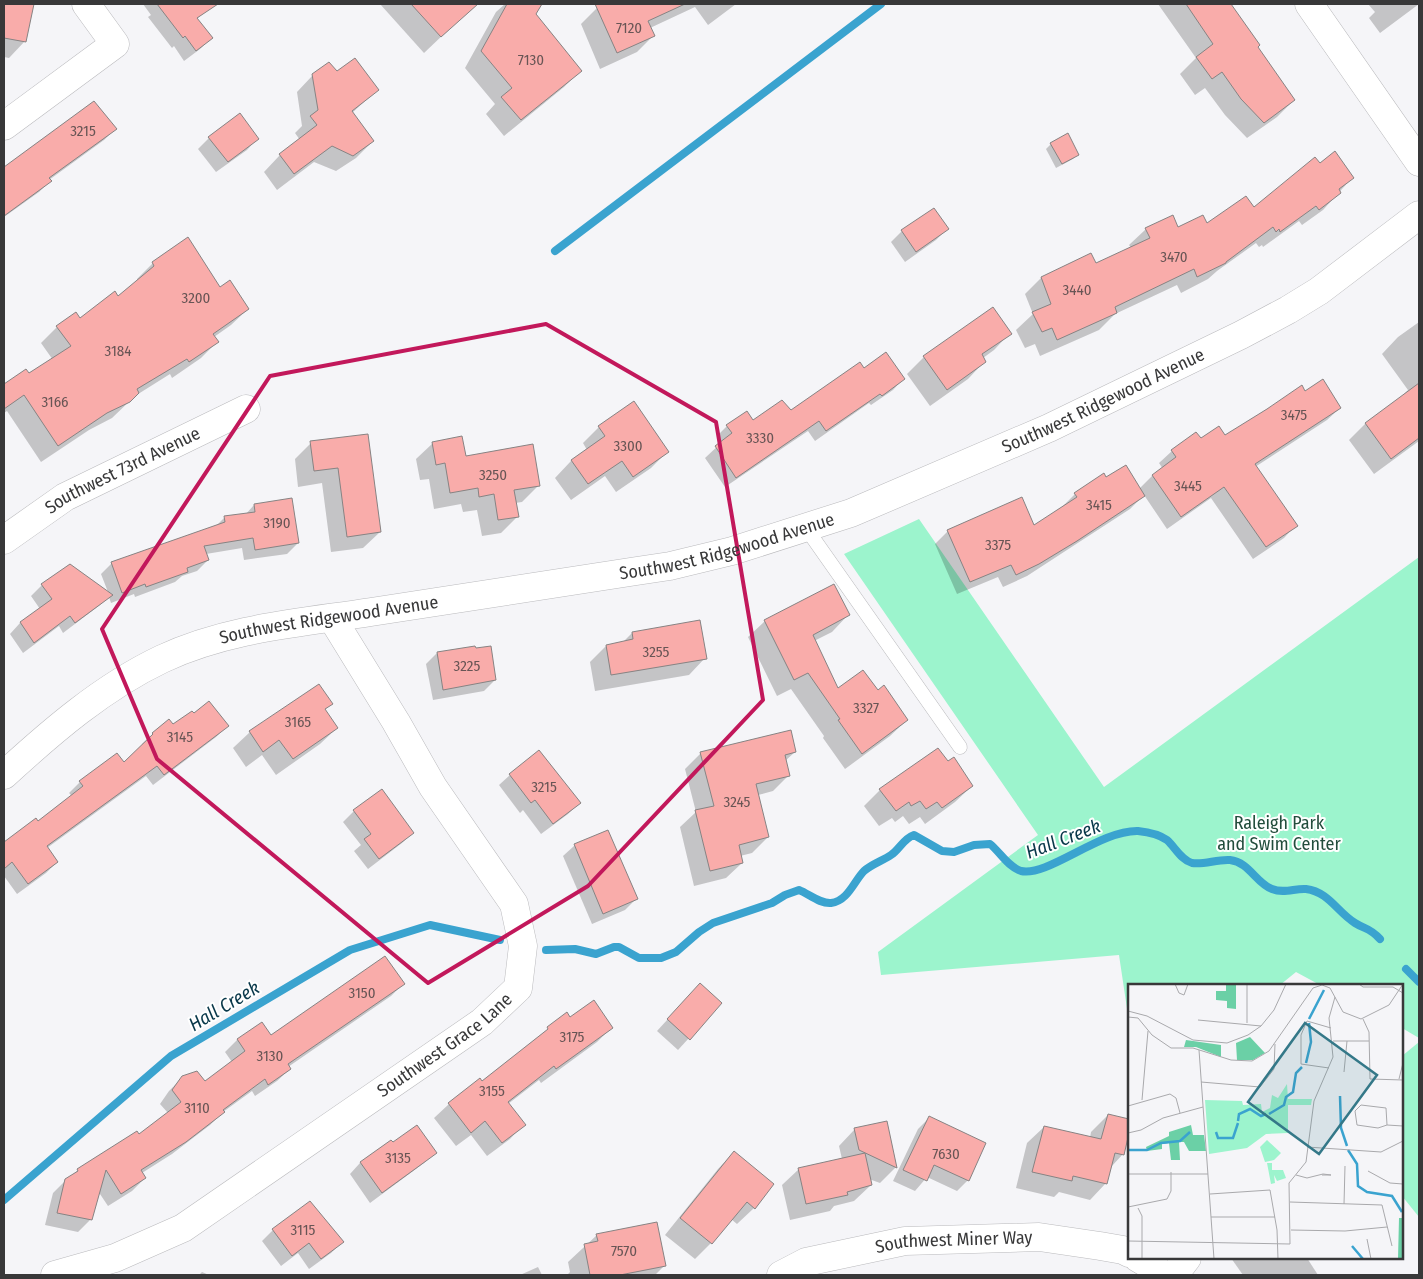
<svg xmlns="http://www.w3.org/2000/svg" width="1423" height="1279" font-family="'Fira Sans Condensed',sans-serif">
	<rect width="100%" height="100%" fill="#f5f5f8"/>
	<!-- green -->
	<g fill="#9cf4cd">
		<path d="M 919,519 L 1104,787 L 1419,557 L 1419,1038 L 1402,1028 L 1402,985 L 1320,985 L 1296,972 L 1280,985 L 1129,985 L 1129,1022 L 1119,955 L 881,975 L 878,952 L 1038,835 L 844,554 Z"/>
		<path d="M 1419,1042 L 1419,1217 L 1402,1196 L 1402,1056 Z"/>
	</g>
	<!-- shadow -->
	<g fill="#0003">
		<path d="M 4,4 L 32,4 L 25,41 L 9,58 L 4,57 Z"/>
		<path d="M 143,4 L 199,4 L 205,11 L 197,19 L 211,38 L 200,49 L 184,61 L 174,46 L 172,48 L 148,17 L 151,15 Z"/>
		<path d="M 380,4 L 458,4 L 466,13 L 424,53 Z"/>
		<path d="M 505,4 L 529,4 L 538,8 L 534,14 L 580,71 L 564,87 L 504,136 L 486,114 L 495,104 L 465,68 L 496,12 Z"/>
		<path d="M 606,4 L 736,4 L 708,25 L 695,7 L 650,28 L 653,36 L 637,52 L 600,69 L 581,24 L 597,8 Z"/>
		<path d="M 1158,4 L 1230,4 L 1259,45 L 1256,47 L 1294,100 L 1277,117 L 1247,138 L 1225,115 L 1205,88 L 1195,95 L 1180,74 L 1196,58 Z"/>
		<path d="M 1368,4 L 1419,4 L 1380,33 L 1369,18 L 1375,12 Z"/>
		<path d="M 313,75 L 377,90 L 352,113 L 373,141 L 356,158 L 336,171 L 314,162 L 277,190 L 264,172 L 280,155 L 300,140 L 295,133 L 302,126 L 297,92 Z"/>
		<path d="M 115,129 L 104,140 L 49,180 L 50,181 L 39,192 L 4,217 L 4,171 L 13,162 Z"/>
		<path d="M 209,138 L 257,139 L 247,150 L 216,172 L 198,149 Z"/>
		<path d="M 1051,144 L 1078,154 L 1073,159 L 1056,168 L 1046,149 Z"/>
		<path d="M 1320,165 L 1352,178 L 1323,210 L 1302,225 L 1299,221 L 1263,247 L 1262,245 L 1259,247 L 1256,243 L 1217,271 L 1208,279 L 1181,293 L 1177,285 L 1115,314 L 1099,330 L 1040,356 L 1035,344 L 1025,348 L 1016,330 L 1033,314 L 1025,294 L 1041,278 L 1095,265 L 1131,248 L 1129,245 L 1146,229 L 1178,228 L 1207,225 L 1254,208 Z"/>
		<path d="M 934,210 L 947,229 L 936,240 L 905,262 L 891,242 L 902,231 Z"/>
		<path d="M 153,263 L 220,288 L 248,309 L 231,325 L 214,337 L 217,342 L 201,358 L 172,378 L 170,374 L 135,396 L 112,418 L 89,430 L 41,462 L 7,411 L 4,413 L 4,383 L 5,384 L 29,375 L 53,360 L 41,343 L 57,327 L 80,320 L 118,297 L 137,281 L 137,279 Z"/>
		<path d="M 993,309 L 1010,333 L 994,350 L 983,358 L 984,362 L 968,379 L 930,406 L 907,374 L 924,357 Z"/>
		<path d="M 1419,322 L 1419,441 L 1374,474 L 1349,440 L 1365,424 L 1398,400 L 1408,390 L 1382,354 L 1398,337 Z"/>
		<path d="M 863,370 L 903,379 L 893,390 L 871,405 L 869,403 L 815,441 L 808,431 L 725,487 L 705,458 L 721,443 L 717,436 L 727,426 L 752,421 L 790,412 Z"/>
		<path d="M 1305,393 L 1340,408 L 1327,420 L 1255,467 L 1296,525 L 1284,538 L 1253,559 L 1211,498 L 1167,529 L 1144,495 L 1130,509 L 1027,576 L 1003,587 L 998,577 L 957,594 L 935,544 L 948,531 L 1034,527 L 1062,507 L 1075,494 L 1103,475 L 1106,479 L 1139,489 L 1152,476 L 1163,469 L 1159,463 L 1172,451 L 1201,440 L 1225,437 Z"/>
		<path d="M 599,427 L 667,452 L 651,468 L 616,492 L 605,476 L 571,500 L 555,478 L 571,461 L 587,450 L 583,443 Z"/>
		<path d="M 367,435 L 380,532 L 363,548 L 331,552 L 322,483 L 298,487 L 295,459 L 311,443 Z"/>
		<path d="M 433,443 L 465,458 L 539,485 L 522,502 L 515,503 L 518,516 L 501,533 L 482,536 L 477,510 L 463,512 L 461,504 L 434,509 L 429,479 L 420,480 L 416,459 Z"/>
		<path d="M 254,505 L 298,543 L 287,554 L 244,560 L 242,548 L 206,554 L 208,560 L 197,571 L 182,576 L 175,582 L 135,597 L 134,594 L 111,603 L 109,597 L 100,605 L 63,633 L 59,626 L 23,653 L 10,634 L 20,623 L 40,609 L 31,596 L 42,585 L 70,565 L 108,592 L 101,574 L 112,563 L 216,526 L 224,518 L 245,515 Z"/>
		<path d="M 848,615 L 832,632 L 814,641 L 837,690 L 877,692 L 907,720 L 890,736 L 845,769 L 823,738 L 824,736 L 791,689 L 777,696 L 748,637 L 765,621 Z"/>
		<path d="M 632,633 L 705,658 L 689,675 L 595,691 L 590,662 L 606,646 L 623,642 Z"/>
		<path d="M 437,653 L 495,680 L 484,691 L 433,700 L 426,664 Z"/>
		<path d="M 331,704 L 324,711 L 337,728 L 320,744 L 276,775 L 262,755 L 246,767 L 233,748 L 250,732 Z"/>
		<path d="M 173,726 L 227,726 L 216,737 L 153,785 L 146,776 L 47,848 L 57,862 L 46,873 L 17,894 L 4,876 L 4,844 L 36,820 L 38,823 L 72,796 L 69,793 L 80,782 L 117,754 L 124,763 L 143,746 L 142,744 L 153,734 Z"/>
		<path d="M 795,752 L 785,761 L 789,775 L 773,791 L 758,795 L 768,837 L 752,853 L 740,856 L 742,863 L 726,878 L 694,886 L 680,827 L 696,812 L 685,769 L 701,753 Z"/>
		<path d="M 948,763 L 972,786 L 955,802 L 925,824 L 920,817 L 909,824 L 903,816 L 895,822 L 892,818 L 879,826 L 864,806 L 880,790 Z"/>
		<path d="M 510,775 L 579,803 L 568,814 L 541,834 L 523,810 L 520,813 L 499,785 Z"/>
		<path d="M 354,811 L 412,833 L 402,843 L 368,869 L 354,851 L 361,845 L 343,822 Z"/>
		<path d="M 607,831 L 636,899 L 625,910 L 592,924 L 563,856 L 574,846 Z"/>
		<path d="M 403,984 L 391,996 L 288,1067 L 290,1069 L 277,1081 L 255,1096 L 252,1091 L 223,1112 L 210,1125 L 172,1154 L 142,1173 L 145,1178 L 132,1191 L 108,1206 L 98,1191 L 90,1220 L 78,1232 L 45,1225 L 53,1193 L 66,1180 L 78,1170 L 139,1136 L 168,1113 L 160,1104 L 169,1091 L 182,1078 L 205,1083 L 232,1062 L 225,1052 L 237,1040 L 262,1023 L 271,1036 Z"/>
		<path d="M 689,996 L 721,1003 L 678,1050 L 657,1031 Z"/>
		<path d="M 567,1014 L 570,1018 L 611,1028 L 597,1042 L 541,1083 L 539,1080 L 508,1104 L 524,1124 L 510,1139 L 487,1156 L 471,1135 L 456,1146 L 434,1118 L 449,1104 L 481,1082 Z"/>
		<path d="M 1108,1115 L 1129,1120 L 1129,1128 L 1123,1154 L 1111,1167 L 1106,1183 L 1090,1200 L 1059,1192 L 1054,1197 L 1016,1188 L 1027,1143 L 1044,1127 L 1090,1138 L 1091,1132 Z"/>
		<path d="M 929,1118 L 968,1180 L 957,1191 L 927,1177 L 915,1191 L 893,1181 L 918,1129 Z"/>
		<path d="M 855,1129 L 896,1167 L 880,1183 L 869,1179 L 871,1185 L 854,1201 L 834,1206 L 830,1211 L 790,1220 L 782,1185 L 799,1169 L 842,1159 L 839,1146 Z"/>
		<path d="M 391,1141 L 393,1144 L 435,1153 L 424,1163 L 370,1203 L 350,1174 L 360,1163 Z"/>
		<path d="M 734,1152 L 754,1208 L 737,1224 L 731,1219 L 711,1243 L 695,1259 L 665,1235 L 718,1169 Z"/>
		<path d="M 273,1230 L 342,1242 L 331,1253 L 309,1269 L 298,1253 L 281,1266 L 262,1241 Z"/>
		<path d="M 597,1235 L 665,1265 L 655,1275 L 567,1275 L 570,1272 L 568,1262 Z"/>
		<path d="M 1231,1258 L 1307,1258 L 1318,1275 L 1243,1275 Z"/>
		<path d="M 538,1267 L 542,1275 L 520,1275 Z"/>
		<path d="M 202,1272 L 209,1275 L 199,1275 Z"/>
	</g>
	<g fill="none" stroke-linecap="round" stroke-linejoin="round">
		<!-- stream -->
		<g stroke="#3aa3cf" stroke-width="8">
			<path d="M 555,251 L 881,4"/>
			<path d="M 546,950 L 575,949 L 596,954 L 614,947 L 619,947 L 639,958 L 661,958 L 676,952 L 699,932 L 713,923 L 772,903 L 785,895 L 799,890 C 809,894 820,904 831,903 C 848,901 854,881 864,871 C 872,864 882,861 891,855 C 900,849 903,839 914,835 L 942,851 L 954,852 L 974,845 L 990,844 C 1000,852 1008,867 1021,871 C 1048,877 1100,830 1138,831 C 1147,832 1160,835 1167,840 C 1175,847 1181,860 1192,863 C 1204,865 1217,859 1230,860 C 1249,862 1256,883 1272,889 C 1284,894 1295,888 1306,889 C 1329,892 1337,912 1355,923 C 1366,930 1369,927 1380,939"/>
			<path d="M 1406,969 L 1419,982"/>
			<path d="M 4,1200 L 171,1056 L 350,950 L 430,925 L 500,940"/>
		</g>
	</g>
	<!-- building -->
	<g fill="#f9acaa" stroke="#878383">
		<path d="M 4,4 L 34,4 L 26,42 L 4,38 Z"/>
		<path d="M 157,4 L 218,4 L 197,18 L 213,38 L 196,51 L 185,36 L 183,38 Z"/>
		<path d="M 411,4 L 478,4 L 441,37 Z"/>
		<path d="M 507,4 L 542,4 L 536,14 L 582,71 L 521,120 L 501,97 L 512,88 L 481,51 Z"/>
		<path d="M 595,4 L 685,4 L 648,21 L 655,36 L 617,53 Z"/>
		<path d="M 1186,4 L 1231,4 L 1260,45 L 1258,47 L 1295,100 L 1264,123 L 1241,99 L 1222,72 L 1212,79 L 1196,57 L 1213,44 Z"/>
		<path d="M 355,58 L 379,90 L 352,111 L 374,141 L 353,156 L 332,146 L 294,174 L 279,154 L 317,125 L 310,116 L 318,110 L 312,74 L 329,62 L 337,71 Z"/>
		<path d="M 94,101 L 117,129 L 49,178 L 52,181 L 4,216 L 4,167 Z"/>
		<path d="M 240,113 L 259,139 L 228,162 L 208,137 Z"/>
		<path d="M 1068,133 L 1079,155 L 1062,164 L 1050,143 Z"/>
		<path d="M 1335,151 L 1354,178 L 1339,189 L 1341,193 L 1319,210 L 1316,206 L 1280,232 L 1279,229 L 1276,232 L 1273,227 L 1226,262 L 1226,263 L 1197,277 L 1194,269 L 1115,307 L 1117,313 L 1057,340 L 1052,328 L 1042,332 L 1032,312 L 1051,304 L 1041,277 L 1091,253 L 1096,263 L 1150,238 L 1145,228 L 1173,215 L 1178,227 L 1203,215 L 1207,223 L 1246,196 L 1254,207 L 1315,157 L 1320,163 Z"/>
		<path d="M 934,208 L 949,229 L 916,252 L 901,230 Z"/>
		<path d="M 188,237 L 220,287 L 230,280 L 249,309 L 213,334 L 219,342 L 189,362 L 187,359 L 137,389 L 139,393 L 130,402 L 107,413 L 58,446 L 24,395 L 4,409 L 4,384 L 26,369 L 29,373 L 71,346 L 56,326 L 76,312 L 80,318 L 115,291 L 118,296 L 154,266 L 152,262 Z"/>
		<path d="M 993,307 L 1012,334 L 982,354 L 986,362 L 947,390 L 923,356 Z"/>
		<path d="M 886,352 L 905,379 L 882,396 L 880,394 L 826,431 L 819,421 L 736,478 L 715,446 L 732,433 L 726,425 L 747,411 L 753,420 L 782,400 L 791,410 L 860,362 L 864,368 Z"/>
		<path d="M 1323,379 L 1341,408 L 1255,464 L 1298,526 L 1266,547 L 1224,487 L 1181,517 L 1152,475 L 1176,457 L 1171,450 L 1196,432 L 1201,438 L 1219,426 L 1225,435 L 1267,409 L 1302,385 L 1305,391 Z"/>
		<path d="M 1419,383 L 1419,438 L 1391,459 L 1365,423 Z"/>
		<path d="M 634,401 L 669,452 L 633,477 L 622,461 L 588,484 L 571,460 L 605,436 L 598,426 Z"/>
		<path d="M 368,434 L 381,532 L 347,537 L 338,468 L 314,471 L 310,441 Z"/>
		<path d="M 462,436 L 466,456 L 533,444 L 540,486 L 514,490 L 519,517 L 498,520 L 494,494 L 479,497 L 478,488 L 450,493 L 445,463 L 436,465 L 432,442 Z"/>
		<path d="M 1126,465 L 1145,496 L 1077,541 L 1039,564 L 1016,575 L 1011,565 L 970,582 L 947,530 L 1022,497 L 1034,525 L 1077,497 L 1074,493 L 1104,473 L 1106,477 Z"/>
		<path d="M 292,498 L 299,543 L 255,550 L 253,538 L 204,546 L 209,560 L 187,568 L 188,572 L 146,587 L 145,584 L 122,593 L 111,562 L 225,522 L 224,516 L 255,512 L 254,504 Z"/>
		<path d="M 70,564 L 113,595 L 75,623 L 70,616 L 34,643 L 20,622 L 52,599 L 41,584 Z"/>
		<path d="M 834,584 L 850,615 L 813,635 L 838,688 L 863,670 L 878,690 L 884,685 L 908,720 L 862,754 L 838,720 L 840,719 L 808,673 L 794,680 L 764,620 Z"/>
		<path d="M 700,620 L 707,659 L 611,675 L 606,645 L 633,639 L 632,632 Z"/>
		<path d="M 475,646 L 476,648 L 491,646 L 496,680 L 443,690 L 437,652 Z"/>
		<path d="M 319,684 L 333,704 L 325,709 L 338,728 L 293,759 L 279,740 L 263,752 L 249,731 Z"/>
		<path d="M 209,701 L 229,726 L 164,775 L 157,766 L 47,846 L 58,862 L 28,884 L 12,862 L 4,869 L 4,842 L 36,818 L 38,821 L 83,786 L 79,781 L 117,753 L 124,762 L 153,734 L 152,733 L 169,719 L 173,724 L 192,711 L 194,713 Z"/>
		<path d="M 791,730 L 796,752 L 785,755 L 790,776 L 756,784 L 769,837 L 739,845 L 743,863 L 710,871 L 695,810 L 714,806 L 700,752 Z"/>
		<path d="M 938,748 L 948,761 L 954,757 L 973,786 L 942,808 L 937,802 L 926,809 L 920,801 L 911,806 L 909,802 L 896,811 L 879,789 Z"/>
		<path d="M 539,750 L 581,803 L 553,824 L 535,800 L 531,803 L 509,774 Z"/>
		<path d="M 382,789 L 414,833 L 379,859 L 364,839 L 371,834 L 353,810 Z"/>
		<path d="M 608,830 L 638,899 L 603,914 L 574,844 Z"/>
		<path d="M 385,956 L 405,984 L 288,1064 L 291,1069 L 268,1085 L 265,1079 L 223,1110 L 225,1112 L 186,1142 L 141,1170 L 146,1178 L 121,1194 L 106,1170 L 92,1220 L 57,1213 L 65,1179 L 78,1171 L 77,1169 L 137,1131 L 139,1134 L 181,1102 L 172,1090 L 182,1076 L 197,1071 L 205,1081 L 245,1051 L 237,1039 L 262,1022 L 271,1035 Z"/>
		<path d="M 700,983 L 722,1003 L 690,1040 L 667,1019 Z"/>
		<path d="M 594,1000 L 613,1028 L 556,1069 L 554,1066 L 508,1102 L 526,1125 L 502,1143 L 485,1121 L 471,1133 L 448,1103 L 480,1078 L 482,1081 L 548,1029 L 547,1027 L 567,1012 L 570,1017 Z"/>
		<path d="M 1108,1114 L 1129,1119 L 1129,1133 L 1124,1155 L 1115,1153 L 1107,1184 L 1073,1176 L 1072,1181 L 1032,1172 L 1044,1126 L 1101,1139 Z"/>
		<path d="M 929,1116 L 986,1143 L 969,1181 L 934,1165 L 927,1181 L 903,1170 Z"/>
		<path d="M 887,1121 L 897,1168 L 859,1150 L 854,1128 Z"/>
		<path d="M 417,1125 L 437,1153 L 382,1193 L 360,1162 L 391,1140 L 393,1142 Z"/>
		<path d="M 734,1151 L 774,1184 L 755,1209 L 747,1202 L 712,1244 L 680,1218 Z"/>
		<path d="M 865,1153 L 872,1185 L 847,1192 L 848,1195 L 806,1204 L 798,1168 Z"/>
		<path d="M 310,1201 L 344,1242 L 321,1259 L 309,1243 L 292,1256 L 272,1229 Z"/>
		<path d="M 657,1222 L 666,1266 L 620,1275 L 590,1275 L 584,1244 L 598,1241 L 596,1234 Z"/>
	</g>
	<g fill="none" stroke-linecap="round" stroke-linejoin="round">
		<defs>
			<path id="lane" d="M 806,528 L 960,747"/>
			<g id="street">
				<path d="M 1309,4 L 1419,162"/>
				<path d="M 4,126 L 115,44 L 86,4"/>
				<path id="s1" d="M 4,540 L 65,497 L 246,409"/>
				<path id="s2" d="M 4,775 C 52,731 103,687 162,659 C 228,628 300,623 371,612 C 470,597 570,581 670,566 L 732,551 L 851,513 L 1049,428 L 1241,335 L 1288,310 L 1319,291 L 1419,215"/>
				<path d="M 1138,1258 L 1155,1268 L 1162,1275"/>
				<path id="s3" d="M 55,1275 L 115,1258 L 183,1228 L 482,1022 L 518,988 L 523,946 L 514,904 L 433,787 L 396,722 L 332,618"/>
				<path id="s4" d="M 781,1275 L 806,1262 L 905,1241 L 1039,1237 L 1100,1246 L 1123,1250 L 1129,1253"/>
				<path d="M 1174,1275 L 1187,1258"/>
			</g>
		</defs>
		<!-- lane casing -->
		<use href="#lane" stroke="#bababd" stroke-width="15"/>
		<!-- street casing -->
		<use href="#street" stroke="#bababd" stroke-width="29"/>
		<!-- lane -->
		<use href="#lane" stroke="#fff" stroke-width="14"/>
		<!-- street -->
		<use href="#street" stroke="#fff" stroke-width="28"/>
	</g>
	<!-- marked area -->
	<path fill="none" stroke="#c2185b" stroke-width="4" stroke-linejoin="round" d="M 546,324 L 716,422 L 763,700 L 588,886 L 428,983 L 157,759 L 102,629 L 270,376 Z"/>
	<g text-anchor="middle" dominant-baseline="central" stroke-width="4" stroke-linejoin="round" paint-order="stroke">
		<!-- number labels -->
		<g font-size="15" fill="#685555">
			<text x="629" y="28">7120</text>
			<text x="531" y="60">7130</text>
			<text x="83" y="131">3215</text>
			<text x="1174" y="257">3470</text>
			<text x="1077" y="290">3440</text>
			<text x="196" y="298">3200</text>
			<text x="118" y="351">3184</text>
			<text x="55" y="402">3166</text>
			<text x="1294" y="415">3475</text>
			<text x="760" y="438">3330</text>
			<text x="628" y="446">3300</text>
			<text x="493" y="475">3250</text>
			<text x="1188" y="486">3445</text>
			<text x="1099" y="505">3415</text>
			<text x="277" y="523">3190</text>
			<text x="998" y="545">3375</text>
			<text x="656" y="652">3255</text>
			<text x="467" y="666">3225</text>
			<text x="866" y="708">3327</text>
			<text x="298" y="722">3165</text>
			<text x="180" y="737">3145</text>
			<text x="544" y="787">3215</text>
			<text x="737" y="802">3245</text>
			<text x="362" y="993">3150</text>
			<text x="572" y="1037">3175</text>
			<text x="270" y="1056">3130</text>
			<text x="492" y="1091">3155</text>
			<text x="197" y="1108">3110</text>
			<text x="946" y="1154">7630</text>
			<text x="398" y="1158">3135</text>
			<text x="303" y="1230">3115</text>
			<text x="624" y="1251">7570</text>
		</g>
		<!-- street labels -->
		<g font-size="18" fill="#383839" stroke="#fff">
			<text stroke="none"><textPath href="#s2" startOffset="1179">Southwest Ridgewood Avenue</textPath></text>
			<text stroke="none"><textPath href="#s1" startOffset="138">Southwest 73rd Avenue</textPath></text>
			<text stroke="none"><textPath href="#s2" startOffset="774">Southwest Ridgewood Avenue</textPath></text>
			<text stroke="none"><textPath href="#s2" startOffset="369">Southwest Ridgewood Avenue</textPath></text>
			<text stroke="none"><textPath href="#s3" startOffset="456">Southwest Grace Lane</textPath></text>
			<text stroke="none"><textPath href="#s4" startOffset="178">Southwest Miner Way</textPath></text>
		</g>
		<!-- park labels -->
		<g font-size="18" fill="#224d3c" stroke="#fff">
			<text x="1279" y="823">Raleigh Park<tspan x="1279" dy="21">and Swim Center</tspan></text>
		</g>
		<!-- water labels -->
		<g font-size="19" font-style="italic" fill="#09384a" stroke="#fff">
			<text transform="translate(1063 839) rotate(-21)">Hall Creek</text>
			<text transform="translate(224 1006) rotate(-31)">Hall Creek</text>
		</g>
	</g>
	<!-- overview -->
	<g transform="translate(1128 984)">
		<rect width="275" height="275" fill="#f5f5f8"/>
		<path d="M 159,100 L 160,115 L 184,115 L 183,121 L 160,121 L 160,149 L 138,150 L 119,164 L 81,170 L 77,116 L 114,117 L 115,121 L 133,120 L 134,128 L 142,124 L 144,111 L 150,114 ZM 139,156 L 153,169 L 146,176 L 137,178 L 132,163 ZM 139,179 L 144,179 L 144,186 L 155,186 L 158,194 L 149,197 L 146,191 L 147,199 L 143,200 Z" fill="#9cf4cd"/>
		<path d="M 98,1 L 108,1 L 108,25 L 99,24 L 99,17 L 88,16 L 88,7 L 98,7 ZM 122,53 L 137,69 L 125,76 L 109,76 L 108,59 ZM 58,56 L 93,61 L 93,73 L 68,63 L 56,63 ZM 63,141 L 65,151 L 76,151 L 78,167 L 61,167 L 56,158 L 51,158 L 52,176 L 43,176 L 41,159 L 34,160 L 34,165 L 19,167 L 18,163 L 41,152 L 41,148 ZM 271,234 L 275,234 L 275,275 L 270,275 Z" fill="#6bd0a6"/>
		<path fill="none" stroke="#3aa3cf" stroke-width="2.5" d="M 181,35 L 196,6M 178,79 L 183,58 L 181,39M 212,112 L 213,144 L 219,162M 141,130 L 156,121 L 158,113 L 165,108 L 168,89 L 174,83M 110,137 L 111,130 L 122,125 L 133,132 L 138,130M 88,148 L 90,154 L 105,154 L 110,139M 0,166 L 19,166 L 33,159 L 52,157 L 62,148M 220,166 L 229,180 L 230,202 L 239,208 L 264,212 L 274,228M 224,262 L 235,275"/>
		<path fill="none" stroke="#a9a9ac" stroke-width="1" d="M 47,0 L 51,9 L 56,11 L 60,0M 119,0 L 119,39M 231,0 L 235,3 L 265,3 L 275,9M 0,27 L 19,32 L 65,56 L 99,59 L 120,51 L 133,42 L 146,26 L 158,0M 0,33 L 10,34 L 24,51 L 43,64 L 65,64 L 103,76 L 124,77 L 141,67 L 185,4 L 194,1 L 202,4 L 215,28 L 233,35 L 261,21 L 275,0M 235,35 L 241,48 L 242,95 L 275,96M 70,36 L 133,42M 205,57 L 241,57M 71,66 L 86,275M 201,84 L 173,80 L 173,51 L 179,37 L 203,44M 216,88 L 219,57M 271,95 L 275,79M 73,98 L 132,103 L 146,85 L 147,60M 14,116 L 20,47M 233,121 L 258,124 L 259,141 L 250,144 L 229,141 L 227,127 ZM 0,122 L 42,110 L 48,114 L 52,129M 259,141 L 275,142M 0,149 L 13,146 L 35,134 L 75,123M 179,163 L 253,168 L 275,157M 240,187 L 262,199 L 275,200M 0,190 L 80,190M 168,191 L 179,194 L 195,190 L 203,191 L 194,191M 82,210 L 142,206 L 149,246 L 150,275M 162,218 L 254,221 L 264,262M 216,220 L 217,182M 0,223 L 39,215 L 43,207 L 43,188M 10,224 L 14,232 L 14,275M 83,233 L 147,233M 163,246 L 217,247 L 259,243M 239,255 L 243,275M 0,257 L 162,260 L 161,199 L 178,178 L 186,117 L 205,73 L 201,34 L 207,13"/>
		<path fill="#347888" fill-opacity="0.15" stroke="#347888" stroke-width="2.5" d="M 177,39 L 249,91 L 191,170 L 120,118 Z"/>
		<rect width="275" height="275" fill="none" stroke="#383839" stroke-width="2.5"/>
	</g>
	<!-- border -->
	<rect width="1423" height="1279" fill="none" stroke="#383839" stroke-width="10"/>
</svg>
